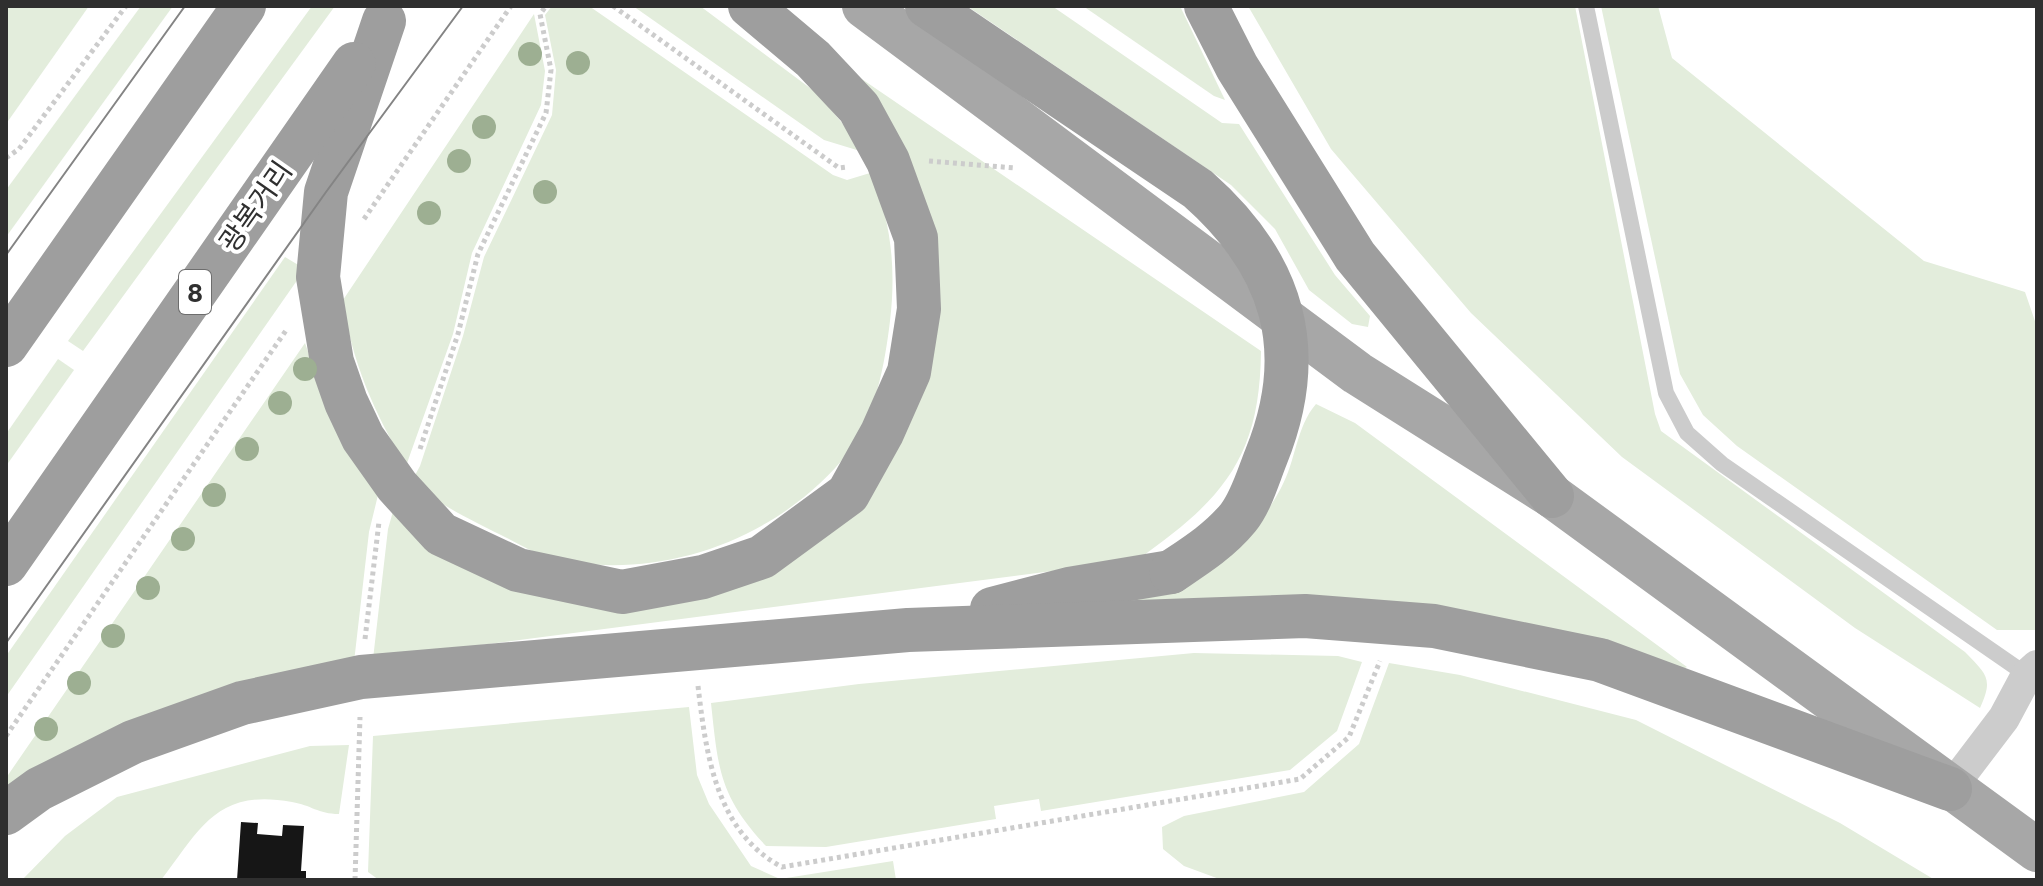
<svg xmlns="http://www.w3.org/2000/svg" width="2043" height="886" font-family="'IBM Plex Sans','Noto Sans KR',sans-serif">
	<rect width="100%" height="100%" fill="#fff"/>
	<!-- green -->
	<g fill="#e3eddc">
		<path d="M 6,6 L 89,6 L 6,124 Z"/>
		<path d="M 141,6 L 173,6 L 6,237 L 6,190 Z"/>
		<path d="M 312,6 L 335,6 L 83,351 L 68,341 Z"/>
		<path d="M 552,6 L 589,6 L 833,175 L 847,180 L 870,173 C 892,220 896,271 890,321 C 885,363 875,419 848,453 C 779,539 662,582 554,559 C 536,555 516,542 499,534 C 477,523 426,499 413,479 L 420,466 L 463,336 L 484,257 L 552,115 L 556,70 L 545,15 Z"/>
		<path d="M 633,6 L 700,6 L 818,94 L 852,135 L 860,151 L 824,140 Z"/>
		<path d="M 967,6 L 1052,6 L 1222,123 L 1239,124 L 1335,275 L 1370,316 L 1368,327 L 1352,324 L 1309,290 L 1275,229 L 1231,185 Z"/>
		<path d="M 1083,6 L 1180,6 L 1225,100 L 1214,96 Z"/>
		<path d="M 1248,6 L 1575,6 L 1655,414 L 1661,431 L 1965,652 C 1986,674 1994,678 1980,708 L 1855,628 L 1622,457 L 1471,313 L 1331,149 Z"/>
		<path d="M 1601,6 L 1658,6 L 1672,58 L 1924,261 L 2025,292 L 2037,327 L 2037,630 L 1997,630 L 1737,446 L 1703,415 L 1680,374 Z"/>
		<path d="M 534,14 L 545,71 L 541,105 L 472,253 L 453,334 L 406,466 C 375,414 351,361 343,300 Z"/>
		<path d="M 853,73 L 1261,351 C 1260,459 1222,500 1137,560 L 373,659 L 388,529 L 394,508 L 478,572 L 765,572 L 929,359 Z"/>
		<path d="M 285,257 L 305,269 L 6,697 L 6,656 Z"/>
		<path d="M 305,343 L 326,404 L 379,491 L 369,532 L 354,662 L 6,788 L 6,778 Z"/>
		<path d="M 58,359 L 74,370 L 6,466 L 6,434 Z"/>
		<path d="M 1316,404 L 1355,423 L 1687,667 L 1673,674 L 1614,655 L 1033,616 C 1147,595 1219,602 1281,488 C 1296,461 1296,427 1316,404 Z"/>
		<path d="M 1194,653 L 1338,656 L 1362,662 L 1337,731 L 1290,770 L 1041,811 L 1039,799 L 994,806 L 996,819 L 826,847 L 766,846 C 719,796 718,768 711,703 L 859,684 Z"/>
		<path d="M 1389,663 L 1460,675 L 1636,720 L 1840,823 L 1935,880 L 1222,880 L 1184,866 L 1163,849 L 1162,827 L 1184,816 L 1304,792 L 1359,744 Z"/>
		<path d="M 689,707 L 697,775 L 709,804 L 751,866 L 780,879 L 893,861 L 896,880 L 379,880 L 368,872 L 373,736 Z"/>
		<path d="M 349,745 L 339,814 C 318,814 311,805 292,802 C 217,788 201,828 161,880 L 22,880 L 65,836 L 117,797 L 310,746 Z"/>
	</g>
	<!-- building -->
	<path fill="#161616" d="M 241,822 L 258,823 L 257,834 L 282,836 L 283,825 L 304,826 L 301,871 L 306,871 L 306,880 L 237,880 Z"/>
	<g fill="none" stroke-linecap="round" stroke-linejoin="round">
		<!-- path -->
		<g stroke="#ccc" stroke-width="5" stroke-dasharray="4 4" stroke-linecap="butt">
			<path d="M 613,6 L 839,168 L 847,167"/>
			<path d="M 6,158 L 19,149 L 126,6"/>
			<path d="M 929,161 L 1015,168"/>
			<path d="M 364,219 L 511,6"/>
			<path d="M 420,449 L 458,334 L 478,254 L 546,113 L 551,70 L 540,14 L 546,6"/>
			<path d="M 365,639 L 379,522"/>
			<path d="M 698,686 C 706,754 716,832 782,867 L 1300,779 L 1349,737 L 1380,661"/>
			<path d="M 6,736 L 287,329"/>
			<path d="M 355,880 L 360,717"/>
		</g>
		<!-- service -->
		<path stroke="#ccc" stroke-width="16" d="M 1586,6 L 1666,393 L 1687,433 L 1722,464 L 2027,675"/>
		<!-- minor -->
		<path stroke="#ccc" stroke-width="32" d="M 1950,789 L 2004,718 L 2027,675 L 2037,666"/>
		<!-- primary -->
		<path stroke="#a7a7a7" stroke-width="44" d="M 864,6 L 1357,373 L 1552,496 L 2037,850"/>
		<!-- trunk -->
		<g stroke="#9e9e9e" stroke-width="44">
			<path d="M 1206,6 L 1237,67 L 1355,256 L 1552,496"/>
			<path d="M 384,21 L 326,192 L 318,277 L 332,362 L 346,402 L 363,438 L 397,486 L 441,534 L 518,570 L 622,592 L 703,577 L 762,557 L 848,494 L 882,433 L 909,372 L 919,309 L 916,238 L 888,161 L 859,108 L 813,59 L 750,6"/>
			<path d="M 6,345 L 244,6"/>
			<path d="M 6,564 L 354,64"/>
			<path d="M 992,609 L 1069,589 L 1171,572"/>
			<path d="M 6,813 L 39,789 L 133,742 L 242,703 L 361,677 L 908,630 L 1305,616 L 1434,626 L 1600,660 L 1950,789"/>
		</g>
		<!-- tram -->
		<g stroke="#848484" stroke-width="2">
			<path d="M 6,255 L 185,6"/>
			<path d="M 6,643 L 326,192 L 463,6"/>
		</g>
		<!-- trunk-bridge -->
		<path stroke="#9e9e9e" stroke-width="44" d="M 927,6 L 1198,189 C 1284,265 1309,351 1266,457 C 1258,477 1251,502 1238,518 C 1219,541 1195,556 1171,572"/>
	</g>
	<!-- trees -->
	<g fill="#9daf92">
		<circle cx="530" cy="54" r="12"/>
		<circle cx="578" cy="63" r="12"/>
		<circle cx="484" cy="127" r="12"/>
		<circle cx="459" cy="161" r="12"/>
		<circle cx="545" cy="192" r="12"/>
		<circle cx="429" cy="213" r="12"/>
		<circle cx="305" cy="369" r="12"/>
		<circle cx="280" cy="403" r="12"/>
		<circle cx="247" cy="449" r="12"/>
		<circle cx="214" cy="495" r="12"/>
		<circle cx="183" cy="539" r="12"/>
		<circle cx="148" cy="588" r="12"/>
		<circle cx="113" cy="636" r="12"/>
		<circle cx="79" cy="683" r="12"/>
		<circle cx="46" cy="729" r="12"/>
	</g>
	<g text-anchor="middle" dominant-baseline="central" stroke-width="8" stroke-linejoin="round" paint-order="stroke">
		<!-- shield labels -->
		<rect fill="#fff" stroke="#6d6d6d" stroke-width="2" x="179" y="270" width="32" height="44" rx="6"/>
		<g font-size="26" font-weight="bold" fill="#2f2f2f">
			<text x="195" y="292">8</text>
		</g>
		<!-- street labels -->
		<g font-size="28" fill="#2f2f2f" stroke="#fff">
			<text transform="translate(255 206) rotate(-55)">광복거리</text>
		</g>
	</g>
	<!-- border -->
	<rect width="2043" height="886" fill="none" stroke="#2f2f2f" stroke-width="16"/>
</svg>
